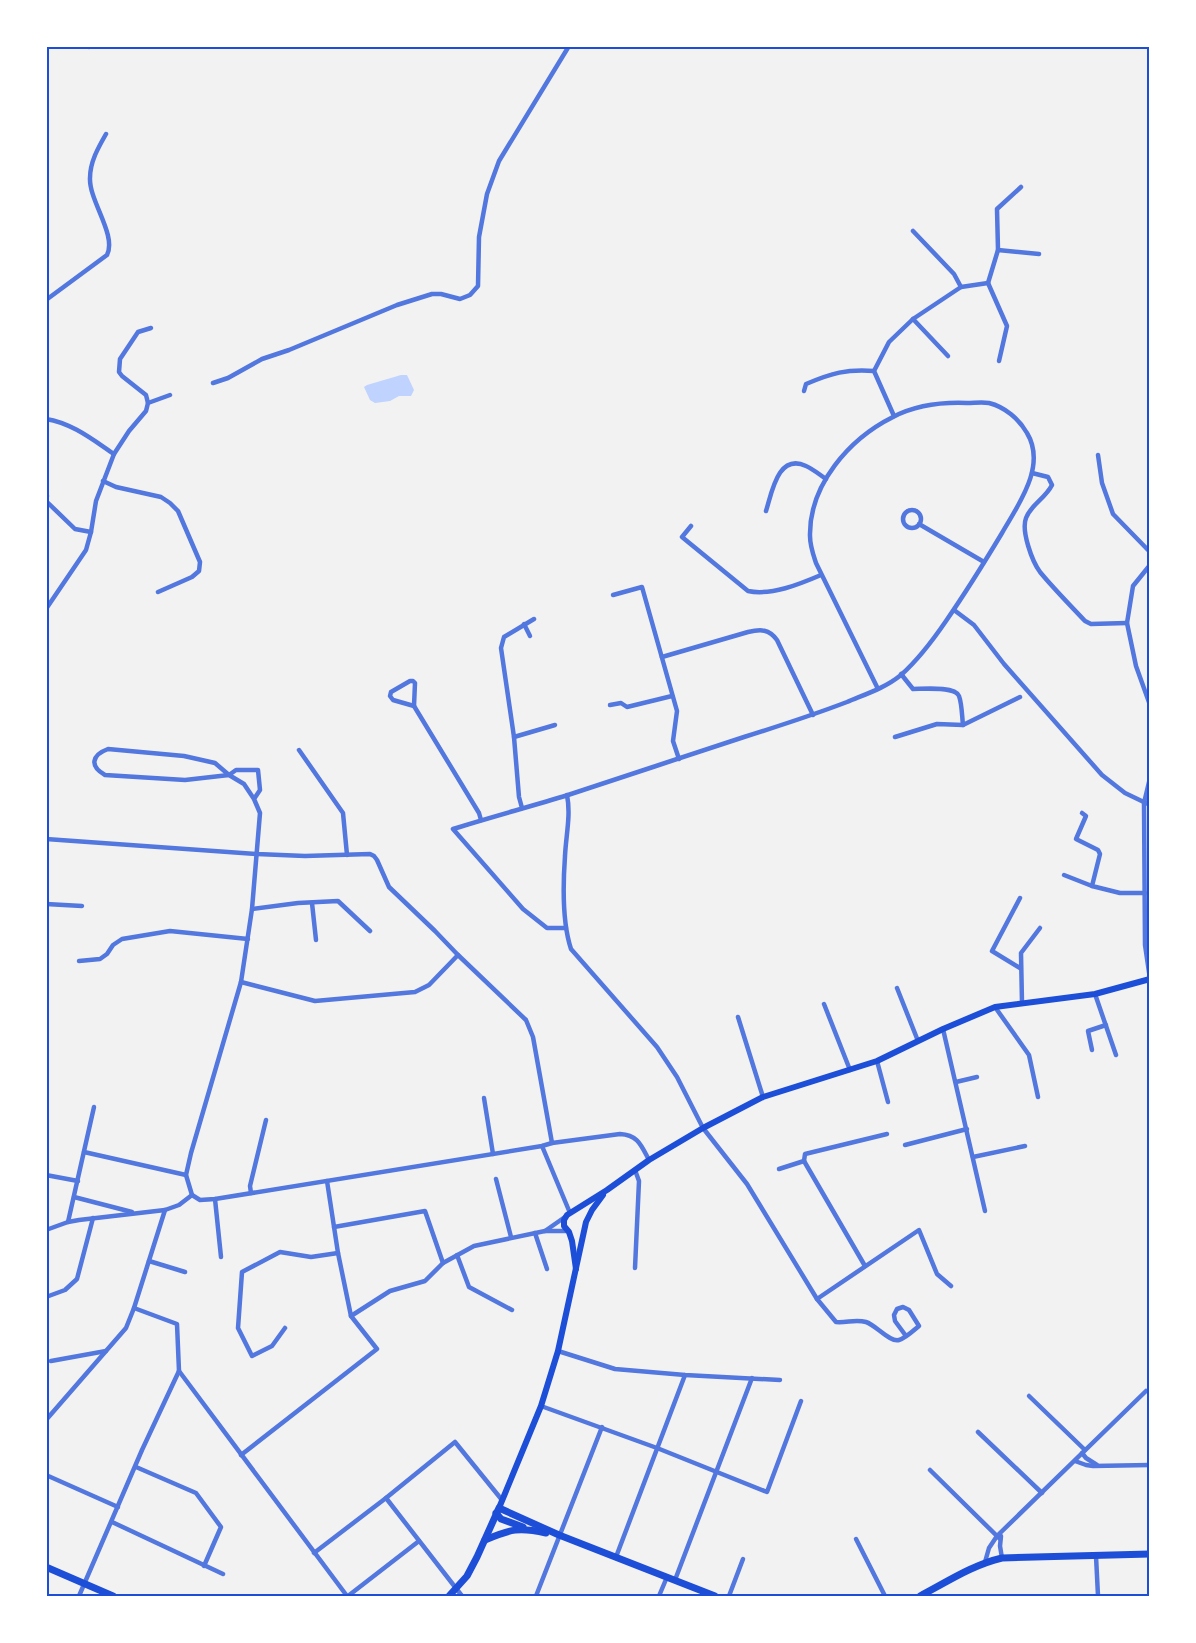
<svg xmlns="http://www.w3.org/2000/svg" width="1196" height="1643" font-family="Raleway,sans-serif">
	<rect width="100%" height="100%" fill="#f2f2f2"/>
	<!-- water -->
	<path fill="#bfd3fe" d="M 401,375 L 407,375 L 414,390 L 411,396 L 399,396 L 390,401 L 375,403 L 370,400 L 364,387 L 367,385 Z"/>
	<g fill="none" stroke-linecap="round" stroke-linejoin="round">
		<!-- minor -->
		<g stroke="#5277de" stroke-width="4.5">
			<path d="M 89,46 L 89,47"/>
			<path d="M 913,231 L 954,274 L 961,287"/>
			<path d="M 998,250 L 1039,254"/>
			<path d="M 988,283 L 998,250 L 997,209 L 1021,187"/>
			<path d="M 988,283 L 1007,326 L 999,361"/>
			<path d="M 46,300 L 107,255 C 117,235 89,201 90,178 C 90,162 98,148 106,134"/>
			<path d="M 913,319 L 948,356"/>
			<path d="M 213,383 L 228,378 L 262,359 L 289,350 L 397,305 L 432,294 L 441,294 L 460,299 L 470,295 L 478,286 L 479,237 L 487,194 L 499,161 L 569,46"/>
			<path d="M 804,391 L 806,384 C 832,373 846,369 874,371"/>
			<path d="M 148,403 L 146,395 L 122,376 L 119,372 L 120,359 L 138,332 L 151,328"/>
			<path d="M 894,416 L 874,371 L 889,342 L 913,319 L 961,287 L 988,283"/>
			<path d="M 46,419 C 72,423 93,440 114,454"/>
			<path d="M 1098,455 L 1102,483 L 1113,514 L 1150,552"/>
			<path d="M 1032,473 L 1048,477 L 1052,485 C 1045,499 1032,503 1026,518 C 1021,531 1032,561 1040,572 C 1054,589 1070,605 1085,621 L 1091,624 L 1127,623"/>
			<path d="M 103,481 L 116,487 L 161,497 L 170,503 L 178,511 L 200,562 L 199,571 L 192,577 L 158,592"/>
			<path d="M 46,497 L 47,496"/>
			<path d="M 46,501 L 75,529 L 91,532"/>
			<circle cx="912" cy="519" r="9"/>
			<path d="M 766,511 C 772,492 778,453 806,466 C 813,469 820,475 826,479"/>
			<path d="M 919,524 L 984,562"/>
			<path d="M 691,526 L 682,537 L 748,591 C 771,596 800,584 821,575"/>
			<path d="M 1150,565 L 1133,586 L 1127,623 L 1136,666 L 1150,705"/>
			<path d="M 613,595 L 642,587 L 677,711 L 673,741 L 679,759"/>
			<path d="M 46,609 L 86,550 L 91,532 L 96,501 L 114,454 L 129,431 L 146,411 L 148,403 L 170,395"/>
			<path d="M 954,610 L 974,625 L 1004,664 L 1102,775 L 1125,793 L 1150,805"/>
			<path d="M 524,624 L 530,636"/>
			<path d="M 662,657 L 748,632 C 761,629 769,629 777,640 L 813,715"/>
			<path d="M 901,674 L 913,689 C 923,689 955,686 959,696 C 962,704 962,717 963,725"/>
			<path d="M 410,681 L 413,681 L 415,683 L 414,706 L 393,700 L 390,696 L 391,692 Z"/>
			<path d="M 610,705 L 621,703 L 627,707 L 672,696"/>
			<path d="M 414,706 L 479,813 L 481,820"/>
			<path d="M 514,737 L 555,725"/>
			<path d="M 895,737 L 937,724 L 963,725 L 1020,697"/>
			<path d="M 299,750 L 343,813 L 347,855"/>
			<path d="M 1150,778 L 1144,803 L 1145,945 L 1150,979"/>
			<path d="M 567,795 C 571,815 566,835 565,856 C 563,884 562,922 571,949 L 657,1047 L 677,1077 L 703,1128 L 747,1184 L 817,1299 L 836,1322 C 847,1323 855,1319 866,1322 C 876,1325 890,1343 899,1340 C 906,1338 914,1330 919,1326 L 909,1310 L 903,1307 L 897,1309 L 894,1315 L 895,1321 L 906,1336"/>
			<path d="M 254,799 L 260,790 L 258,770 L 236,770 L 229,775 L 185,780 L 105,775 C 89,766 92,755 108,749 L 184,756 L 215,763 L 229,775 L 244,784 L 254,799 L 260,813 L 252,909 L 241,982 L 191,1153 L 186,1175 L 192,1195 L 200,1200 L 215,1199 L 542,1146 L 552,1143 L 620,1134 C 638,1135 641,1145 649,1160"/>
			<path d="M 522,808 L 519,797 L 514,737 L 501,648 L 504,637 L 534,619"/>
			<path d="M 1082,813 L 1086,816 L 1076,839 L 1098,850 L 1100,854 L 1092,886 L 1120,893 L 1145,893"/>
			<path d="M 46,839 L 257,854 L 305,856 L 370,854 L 374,856 L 377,860 L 389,887 L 435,931 L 458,955 L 526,1020 L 533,1037 L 552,1143"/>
			<path d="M 1064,875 L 1092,886"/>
			<path d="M 312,903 L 316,940"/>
			<path d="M 46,904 L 82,906"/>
			<path d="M 252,909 L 298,903 L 338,901 L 370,931"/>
			<path d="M 566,928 L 547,928 L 523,909 L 453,829 C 491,817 529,807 568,795 C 627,776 685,756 744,737 C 779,726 813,715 847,702 C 866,694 885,688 901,675 C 919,659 933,640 946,621 C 966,592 984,563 1002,533 C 1018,505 1047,466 1027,433 C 1019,419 1005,407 989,403 C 982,402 974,403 967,403 C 942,402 916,405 893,417 C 849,439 809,485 810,536 C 810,546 813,554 816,563 L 878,689"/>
			<path d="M 79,961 L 100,959 L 107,954 L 113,945 L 122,939 L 170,931 L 248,939"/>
			<path d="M 1020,968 L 992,951 L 1020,898"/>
			<path d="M 241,982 L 315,1001 L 415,992 L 429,985 L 458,955"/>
			<path d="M 897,988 L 918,1041"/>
			<path d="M 1095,994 L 1116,1055"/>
			<path d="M 1022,1003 L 1021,953 L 1040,928"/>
			<path d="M 824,1004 L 850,1070"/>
			<path d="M 995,1007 L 1029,1055 L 1038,1097"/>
			<path d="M 738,1017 L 763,1097"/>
			<path d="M 943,1029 L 985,1211"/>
			<path d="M 1092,1050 L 1088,1031 L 1106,1025"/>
			<path d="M 877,1061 L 888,1102"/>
			<path d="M 956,1082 L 977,1077"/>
			<path d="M 484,1098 L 493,1154"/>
			<path d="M 905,1145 L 967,1129"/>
			<path d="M 542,1146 L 570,1213"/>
			<path d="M 84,1152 L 186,1175"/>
			<path d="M 973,1157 L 1025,1146"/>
			<path d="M 804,1161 L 865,1266"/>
			<path d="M 804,1161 L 805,1154 L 887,1134"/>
			<path d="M 779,1169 L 804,1161"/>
			<path d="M 635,1170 L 639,1181 L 635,1268"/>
			<path d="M 46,1175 L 78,1181"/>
			<path d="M 496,1179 L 511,1237"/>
			<path d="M 251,1193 L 250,1186 L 266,1120"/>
			<path d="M 74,1197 L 132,1212"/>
			<path d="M 215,1199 L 221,1257"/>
			<path d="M 68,1222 L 94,1107"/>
			<path d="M 334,1227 L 425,1211 L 443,1263"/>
			<path d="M 46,1230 L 68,1222 L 79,1220 L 165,1210 L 179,1205 L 192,1195"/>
			<path d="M 545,1231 L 565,1217"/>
			<path d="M 535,1233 L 547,1269"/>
			<path d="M 457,1255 L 469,1287 L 512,1310"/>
			<path d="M 149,1261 L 185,1272"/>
			<path d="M 46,1297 L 65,1290 L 77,1279 L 93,1218"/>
			<path d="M 817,1299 L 919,1230 L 937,1274 L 951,1286"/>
			<path d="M 351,1316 L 390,1291 L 425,1281 L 443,1263 L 474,1246 L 545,1231 L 568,1231"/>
			<path d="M 285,1328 L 272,1346 L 252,1356 L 238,1328 L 242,1272 L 280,1252 L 311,1257 L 338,1253"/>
			<path d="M 558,1351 L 615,1369 L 685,1375 L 780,1380"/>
			<path d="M 51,1361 L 106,1351"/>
			<path d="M 179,1371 L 347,1596"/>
			<path d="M 1029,1396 L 1085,1450"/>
			<path d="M 541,1406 L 657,1448 L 767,1492 L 801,1401"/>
			<path d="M 46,1420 L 126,1328 L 134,1308 L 165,1210"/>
			<path d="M 978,1432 L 1042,1493"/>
			<path d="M 1082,1453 L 1086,1458 L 1097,1465"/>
			<path d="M 241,1455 L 377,1349 L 351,1316 L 338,1253 L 327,1181"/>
			<path d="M 1075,1461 L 1086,1465 L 1093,1466 L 1150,1465"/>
			<path d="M 136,1467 L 196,1493 L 221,1527 L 204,1566"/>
			<path d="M 930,1470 L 1000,1539"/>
			<path d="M 46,1475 L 118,1507"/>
			<path d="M 386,1498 L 462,1596"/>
			<path d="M 112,1522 L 223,1574"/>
			<path d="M 1001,1536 L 1000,1546 L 1002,1558"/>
			<path d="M 856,1539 L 885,1596"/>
			<path d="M 314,1553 L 386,1498 L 455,1442 L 502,1500"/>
			<path d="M 1096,1556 L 1098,1596"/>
			<path d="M 616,1557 L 685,1375"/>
			<path d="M 985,1562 L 989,1548 L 997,1536 L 1146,1391"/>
			<path d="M 675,1580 L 752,1378"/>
			<path d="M 79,1596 L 142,1450 L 179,1371 L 177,1324 L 134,1308"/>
			<path d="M 348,1596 L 419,1541"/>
			<path d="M 536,1596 L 602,1427"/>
			<path d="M 659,1596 L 667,1577"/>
			<path d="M 729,1596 L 743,1559"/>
		</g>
		<!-- secondary -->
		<g stroke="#1d4ed8" stroke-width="6">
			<path d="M 576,1269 L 572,1241 L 569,1232 L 564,1226 L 564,1220 L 567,1215 L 607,1190 L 649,1160 L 703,1128 L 763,1097 L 877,1061 L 943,1029 L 995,1007 L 1095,994 L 1150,979"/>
			<path d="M 499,1508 L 541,1406 L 558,1351 L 586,1222 L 592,1210 L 603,1195"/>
		</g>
		<!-- primary -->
		<g stroke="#1d4ed8" stroke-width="7">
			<path d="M 496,1513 L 501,1519 L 523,1527"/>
			<path d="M 485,1540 C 511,1529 519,1527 546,1533"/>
			<path d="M 46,1567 L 113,1596"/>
			<path d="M 449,1596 L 467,1576 L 477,1557 L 499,1508 L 559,1535 L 715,1596"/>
			<path d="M 920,1596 C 947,1582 972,1565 1002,1558 L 1150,1554"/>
		</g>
	</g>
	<!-- border -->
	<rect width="1196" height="1643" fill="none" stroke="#ffffff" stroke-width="96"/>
	<rect x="48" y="48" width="1100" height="1547" fill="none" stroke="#1d4ed8" stroke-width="2"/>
</svg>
